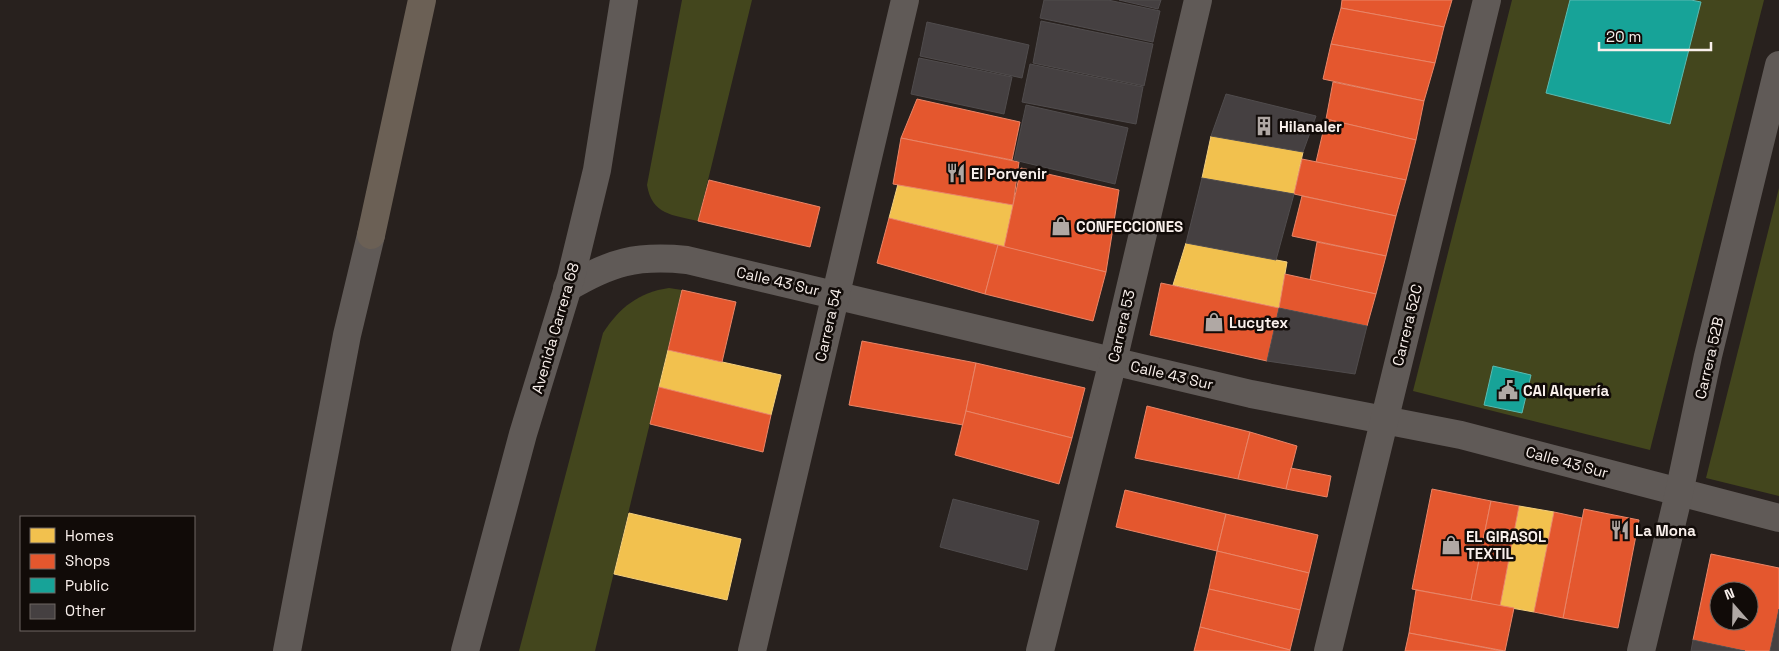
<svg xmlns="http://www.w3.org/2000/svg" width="1779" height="651" font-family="'Space Grotesk',sans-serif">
	<rect width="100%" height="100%" fill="#28211e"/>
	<!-- green -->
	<g fill="#43461d">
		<path d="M 682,0 L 752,0 L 698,221 C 673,215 652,215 647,185 Z"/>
		<path d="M 1512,0 L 1764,0 L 1650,450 L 1413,391 Z"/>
		<path d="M 1779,188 L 1779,496 L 1706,478 Z"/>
		<path d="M 669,288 L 682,290 L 595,651 L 519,651 L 603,333 C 619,308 639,292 669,288 Z"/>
	</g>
	<!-- homes -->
	<g fill="#f2c14e" stroke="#f4cf7d">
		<path d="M 1211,136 L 1303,152 L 1294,194 L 1202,178 Z"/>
		<path d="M 898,184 L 1013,205 L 1004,247 L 889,218 Z"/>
		<path d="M 1186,243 L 1287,262 L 1279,308 L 1173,285 Z"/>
		<path d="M 668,350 L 781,375 L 771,415 L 659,387 Z"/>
		<path d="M 1519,506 L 1554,512 L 1534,612 L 1500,606 Z"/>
		<path d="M 629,513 L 741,539 L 727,600 L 614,574 Z"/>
	</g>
	<!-- shops -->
	<g fill="#e4572e" stroke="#ea8567" fill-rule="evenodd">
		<path d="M 1342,0 L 1452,0 L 1444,27 L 1341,8 Z"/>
		<path d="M 1341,8 L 1444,27 L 1435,63 L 1331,44 Z"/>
		<path d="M 1331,44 L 1435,63 L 1424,101 L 1323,79 Z"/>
		<path d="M 1333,82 L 1424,101 L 1416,140 L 1326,119 Z"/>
		<path d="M 917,99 L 1020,122 L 1012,160 L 901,138 Z"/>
		<path d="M 1326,119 L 1416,140 L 1406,180 L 1316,162 Z"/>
		<path d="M 901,138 L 1019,162 L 1013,205 L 893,184 Z"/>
		<path d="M 1302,159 L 1406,180 L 1396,216 L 1294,194 Z"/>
		<path d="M 1021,168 L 1119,190 L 1106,272 L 1004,247 Z"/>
		<path d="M 709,180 L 820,207 L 810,247 L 698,221 Z"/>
		<path d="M 1302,196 L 1396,216 L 1386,256 L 1292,236 Z"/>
		<path d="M 889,218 L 998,245 L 985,294 L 877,263 Z"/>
		<path d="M 1317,242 L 1386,256 L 1376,294 L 1310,280 Z"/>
		<path d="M 998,245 L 1106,272 L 1093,321 L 985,294 Z"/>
		<path d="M 1285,274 L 1376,294 L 1367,326 L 1279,308 Z"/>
		<path d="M 1161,283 L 1279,308 L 1267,361 L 1150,335 Z"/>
		<path d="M 682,290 L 736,302 L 722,362 L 668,350 Z"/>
		<path d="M 862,341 L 976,363 L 963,425 L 849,405 Z"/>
		<path d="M 976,363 L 1085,388 L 1072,438 L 966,411 Z"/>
		<path d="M 659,387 L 771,415 L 763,452 L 650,424 Z"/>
		<path d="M 1147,406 L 1250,432 L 1238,479 L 1135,458 Z"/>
		<path d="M 966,411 L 1072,438 L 1059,484 L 955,455 Z"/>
		<path d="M 1250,432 L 1297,446 L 1286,489 L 1238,479 Z"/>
		<path d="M 1291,468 L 1331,476 L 1327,497 L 1286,489 Z"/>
		<path d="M 1432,489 L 1491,501 L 1471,600 L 1412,589 Z"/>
		<path d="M 1125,490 L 1226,514 L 1217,551 L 1116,527 Z"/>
		<path d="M 1491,501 L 1519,506 L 1500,606 L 1471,600 Z"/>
		<path d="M 1584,509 L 1639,520 L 1618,628 L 1563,618 Z"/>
		<path d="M 1554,512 L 1582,518 L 1563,618 L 1534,612 Z"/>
		<path d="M 1226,514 L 1318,535 L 1309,573 L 1217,551 Z"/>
		<path d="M 1217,551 L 1309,573 L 1300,610 L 1209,589 Z"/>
		<path d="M 1711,554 L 1779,568 L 1779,609 L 1770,651 L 1745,651 L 1693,640 ZM 1719,591 L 1749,591 L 1749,621 L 1719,621 Z"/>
		<path d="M 1209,589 L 1300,610 L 1290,650 L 1200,627 Z"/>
		<path d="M 1416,590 L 1514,608 L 1505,651 L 1409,633 Z"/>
		<path d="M 1200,627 L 1290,650 L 1290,651 L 1194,651 Z"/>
		<path d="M 1409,633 L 1502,651 L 1405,651 Z"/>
	</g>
	<!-- public -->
	<g fill="#17a398" stroke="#5bbab1">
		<path d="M 1570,0 L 1691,0 L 1701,2 L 1670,124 L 1546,93 Z"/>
		<path d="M 1493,366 L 1531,375 L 1522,413 L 1484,405 Z"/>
	</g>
	<!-- building -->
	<g fill="#454041" stroke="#504c4d">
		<path d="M 1044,0 L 1108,0 L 1160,11 L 1153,42 L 1040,18 Z"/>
		<path d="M 1119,0 L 1161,0 L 1158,9 Z"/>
		<path d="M 1041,21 L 1153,44 L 1144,86 L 1033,63 Z"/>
		<path d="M 927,22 L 1029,45 L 1022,78 L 920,56 Z"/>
		<path d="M 919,58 L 1012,77 L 1004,114 L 911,94 Z"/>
		<path d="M 1030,64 L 1143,87 L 1136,124 L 1022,102 Z"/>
		<path d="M 1226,94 L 1316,116 L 1303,152 L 1211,136 Z"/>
		<path d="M 1026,105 L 1128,128 L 1115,184 L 1014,160 Z"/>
		<path d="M 1202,178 L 1294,194 L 1276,260 L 1186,243 Z"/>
		<path d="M 1279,308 L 1367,326 L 1355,374 L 1267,361 Z"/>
		<path d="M 953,499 L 1039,521 L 1027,570 L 940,547 Z"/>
		<path d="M 1779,609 L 1779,651 L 1770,651 Z"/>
		<path d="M 1693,640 L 1745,651 L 1691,651 Z"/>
	</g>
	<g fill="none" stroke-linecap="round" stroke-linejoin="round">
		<!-- street -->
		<g stroke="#605a57" stroke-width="28">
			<path d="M 567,288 C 611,262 636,255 687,260 L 1251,394 L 1461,435 L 1779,518"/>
			<path d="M 752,651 L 905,0"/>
			<path d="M 1040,651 L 1113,361 L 1198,0"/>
			<path d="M 1641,651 L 1679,493 L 1708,356 L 1779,65"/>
		</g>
		<!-- secondary -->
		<g stroke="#605a57" stroke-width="28">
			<path d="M 287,651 L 347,335 L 371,235"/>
			<path d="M 465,651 L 523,434 L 571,277 L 597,170 L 624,0"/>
			<path d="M 1328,651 L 1487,0"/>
		</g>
		<!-- primary -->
		<path stroke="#6b6055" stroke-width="28" d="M 371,235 L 422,0"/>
	</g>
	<!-- icons -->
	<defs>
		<symbol id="building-bare" viewBox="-9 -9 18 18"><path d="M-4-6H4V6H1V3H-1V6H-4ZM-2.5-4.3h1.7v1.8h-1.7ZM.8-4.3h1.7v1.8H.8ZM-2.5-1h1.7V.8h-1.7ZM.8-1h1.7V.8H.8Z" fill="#b0a8a4" stroke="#110b08" stroke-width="2.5" paint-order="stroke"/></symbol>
		<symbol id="restaurant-bare" viewBox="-9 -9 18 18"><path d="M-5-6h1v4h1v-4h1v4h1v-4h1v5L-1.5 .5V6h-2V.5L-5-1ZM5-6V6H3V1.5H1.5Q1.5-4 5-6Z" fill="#b0a8a4" stroke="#110b08" stroke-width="2.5" paint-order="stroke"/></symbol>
		<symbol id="shop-bare" viewBox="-9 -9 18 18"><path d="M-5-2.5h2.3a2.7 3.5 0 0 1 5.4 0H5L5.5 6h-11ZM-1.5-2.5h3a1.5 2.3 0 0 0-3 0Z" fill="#b0a8a4" stroke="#110b08" stroke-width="2.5" paint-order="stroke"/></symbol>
		<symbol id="civic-bare" viewBox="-9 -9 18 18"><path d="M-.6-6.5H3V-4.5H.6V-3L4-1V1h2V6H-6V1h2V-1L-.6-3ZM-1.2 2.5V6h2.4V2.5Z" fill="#b0a8a4" stroke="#110b08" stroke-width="2.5" paint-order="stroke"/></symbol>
	</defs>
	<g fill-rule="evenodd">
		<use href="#building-bare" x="1250" y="112" width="28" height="28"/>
		<use href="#restaurant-bare" x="942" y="159" width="28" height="28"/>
		<use href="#shop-bare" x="1047" y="212" width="28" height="28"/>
		<use href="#shop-bare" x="1200" y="308" width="28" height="28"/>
		<use href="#civic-bare" x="1494" y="376" width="28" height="28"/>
		<use href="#restaurant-bare" x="1606" y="516" width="28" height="28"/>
		<use href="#shop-bare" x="1437" y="531" width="28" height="28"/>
	</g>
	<g text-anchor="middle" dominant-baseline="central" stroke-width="5" stroke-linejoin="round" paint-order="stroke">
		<!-- poi labels -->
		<g font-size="15" font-weight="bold" fill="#f9f0ec" stroke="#110b08" text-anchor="start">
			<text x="1279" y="126">Hilanaler</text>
			<text x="971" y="173">El Porvenir</text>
			<text x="1076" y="226">CONFECCIONES</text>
			<text x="1229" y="322">Lucytex</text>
			<text x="1523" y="390">CAI Alquería</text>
			<text x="1635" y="530">La Mona</text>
			<text x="1466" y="536">EL GIRASOL<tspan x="1466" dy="17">TEXTIL</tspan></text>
		</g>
		<!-- street labels -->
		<g font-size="15" fill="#f9f0ec" stroke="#110b08">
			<text transform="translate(778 281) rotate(13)">Calle 43 Sur</text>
			<text transform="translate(828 325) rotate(-77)">Carrera 54</text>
			<text transform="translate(1407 325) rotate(-76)">Carrera 52C</text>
			<text transform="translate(1121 326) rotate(-77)">Carrera 53</text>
			<text transform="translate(555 328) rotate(-74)">Avenida Carrera 68</text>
			<text transform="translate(1709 358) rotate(-77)">Carrera 52B</text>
			<text transform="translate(1172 375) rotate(13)">Calle 43 Sur</text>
			<text transform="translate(1567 462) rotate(15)">Calle 43 Sur</text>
		</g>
	</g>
	<!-- legend -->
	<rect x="20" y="516" width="175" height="115" fill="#110b08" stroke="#6e6763"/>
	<rect x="30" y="528" width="25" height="15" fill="#f2c14e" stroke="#6e6763"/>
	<text x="65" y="541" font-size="15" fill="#f9f0ec">Homes</text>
	<rect x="30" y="554" width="25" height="15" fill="#e4572e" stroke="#6e6763"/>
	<text x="65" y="566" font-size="15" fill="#f9f0ec">Shops</text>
	<rect x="30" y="578" width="25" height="15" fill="#17a398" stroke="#6e6763"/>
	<text x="65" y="591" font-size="15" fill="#f9f0ec">Public</text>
	<rect x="30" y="604" width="25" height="15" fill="#454041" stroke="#6e6763"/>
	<text x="65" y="616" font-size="15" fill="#f9f0ec">Other</text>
	<!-- north arrow -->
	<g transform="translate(1734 606) rotate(340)"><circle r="24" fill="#110b08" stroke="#6e6763"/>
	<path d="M0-4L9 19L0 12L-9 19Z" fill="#b0a8a4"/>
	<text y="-8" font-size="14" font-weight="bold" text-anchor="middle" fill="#f9f0ec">N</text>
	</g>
	<!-- scale -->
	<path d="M1599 42v8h112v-8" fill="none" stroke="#f9f0ec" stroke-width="2.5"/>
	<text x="1606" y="42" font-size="15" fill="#f9f0ec" stroke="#110b08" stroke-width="4" paint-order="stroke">20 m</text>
</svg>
